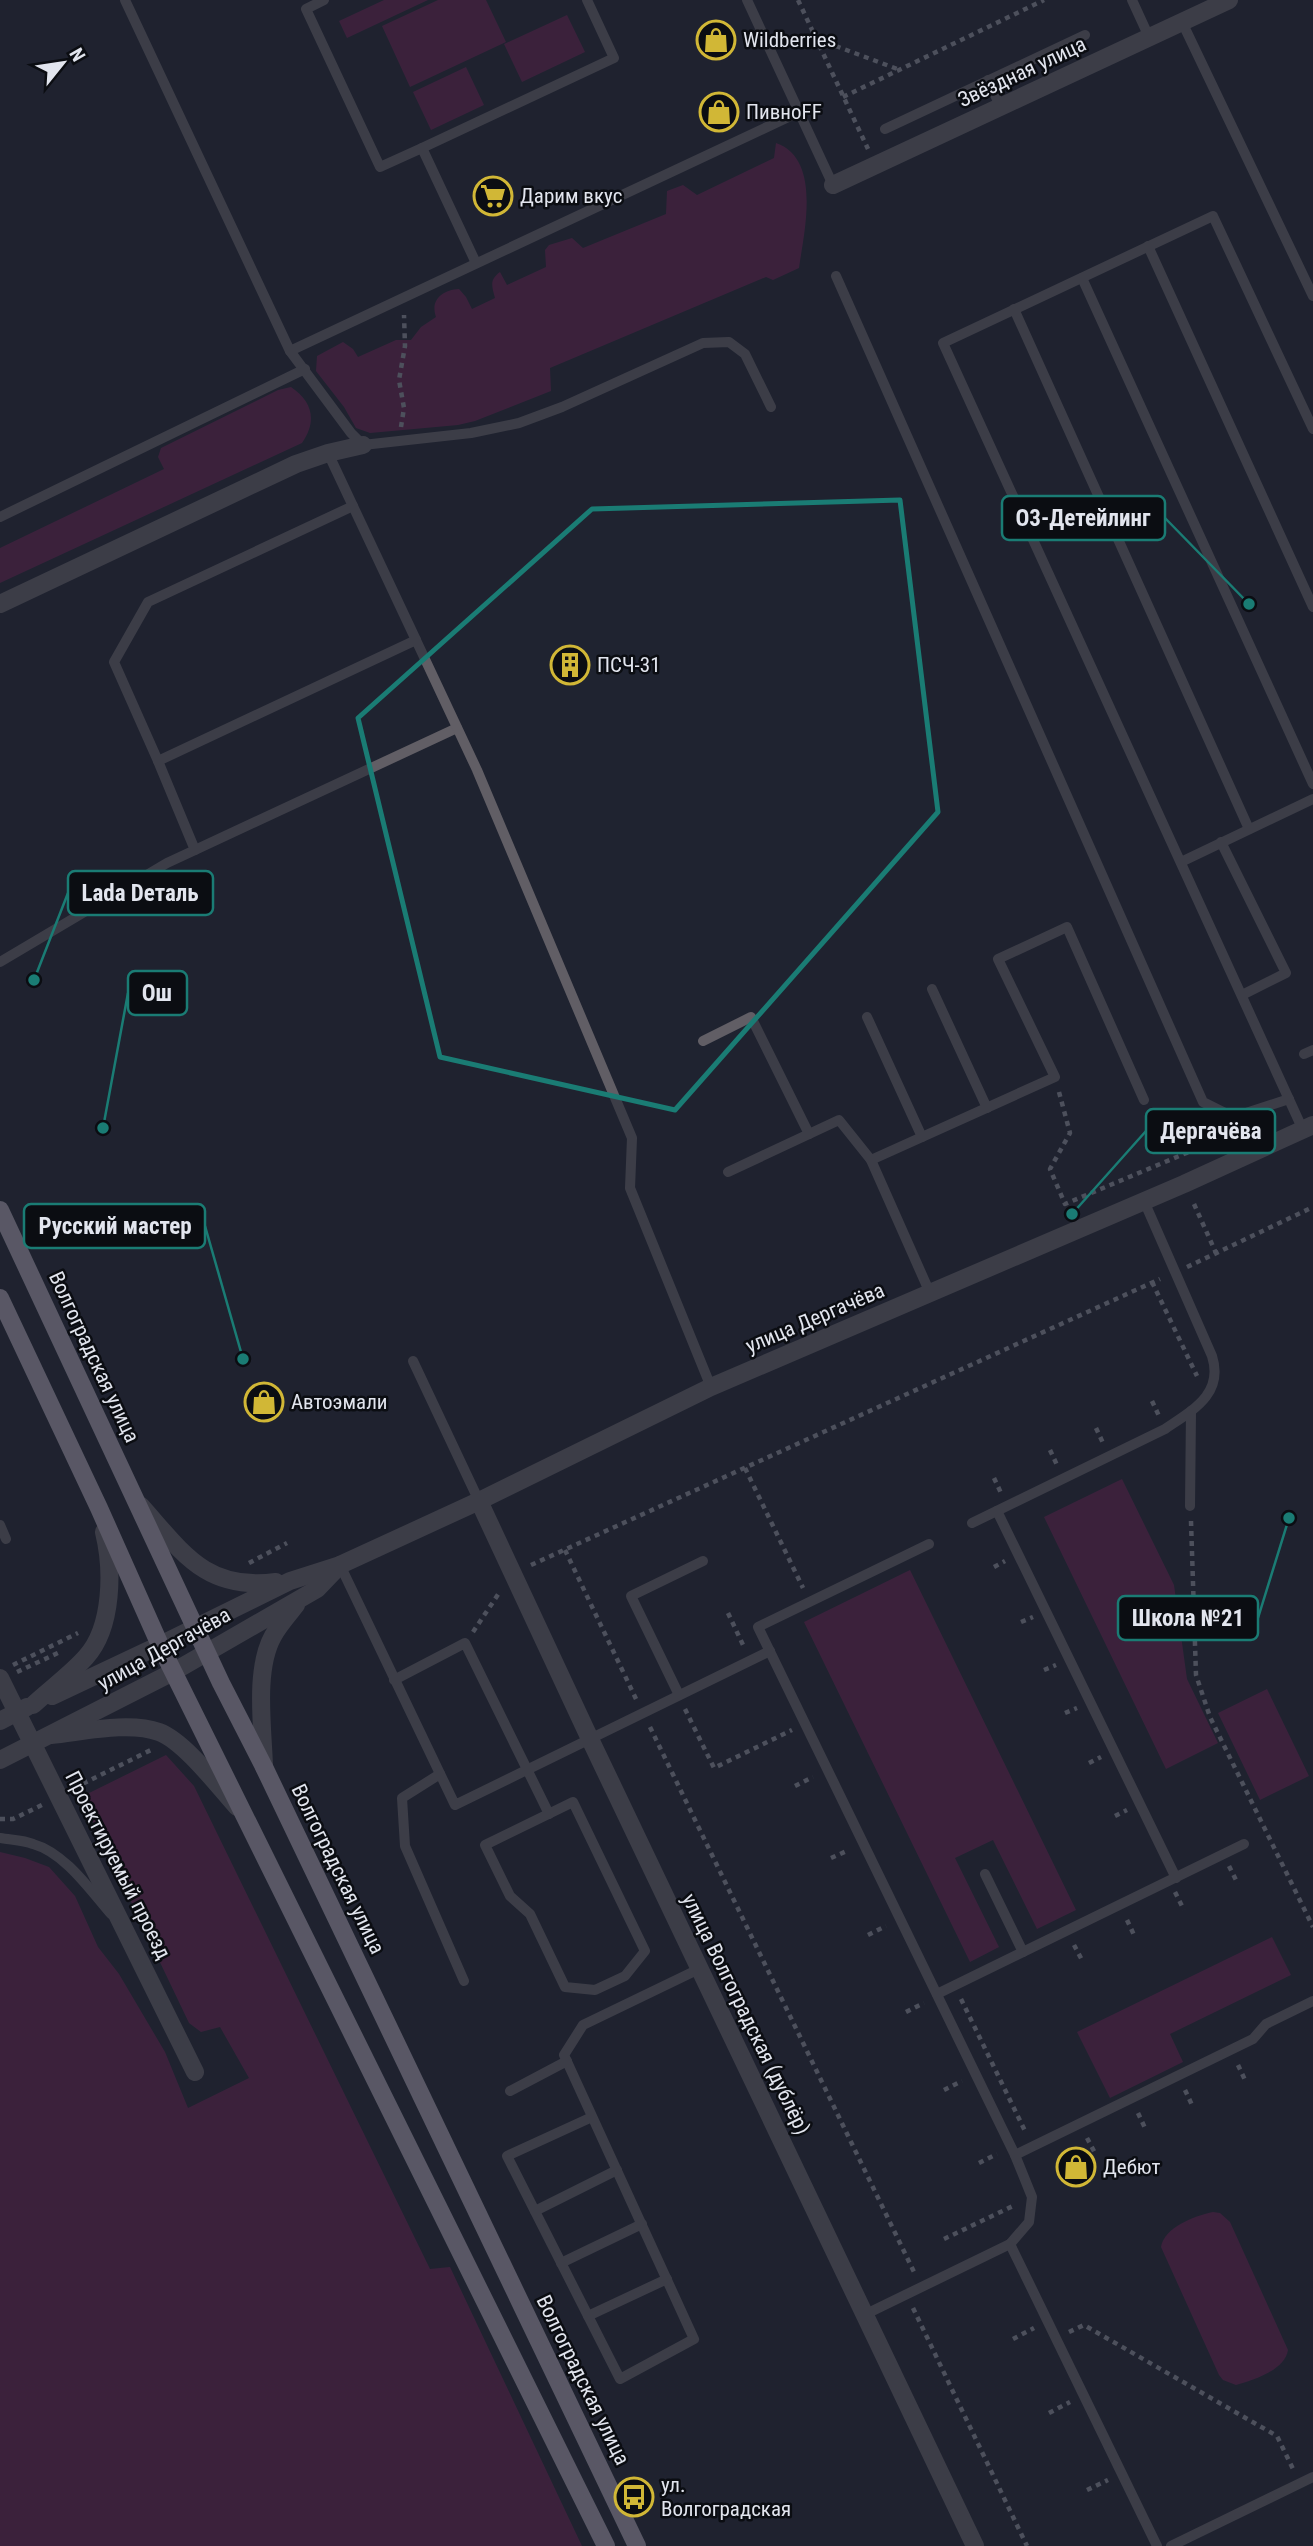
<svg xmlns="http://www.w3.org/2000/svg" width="1313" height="2546" font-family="'Roboto Condensed',sans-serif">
	<rect width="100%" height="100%" fill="#1f2330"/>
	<!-- green -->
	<g fill="#5e214b">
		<path d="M 384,0 L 428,0 L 347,38 L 339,21 Z"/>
		<path d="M 438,0 L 486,0 L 506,42 L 410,87 L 382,26 Z"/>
		<path d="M 567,15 L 585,52 L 522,82 L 504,44 Z"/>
		<path d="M 466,67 L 484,105 L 431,130 L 413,92 Z"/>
		<path d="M 776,143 C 822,159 804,232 799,268 L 773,280 L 766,277 L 550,368 L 551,391 L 475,421 L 458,425 L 370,433 L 356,428 L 344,407 L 316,371 L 317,356 L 343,342 L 353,349 L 358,357 L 396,340 L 411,340 L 421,327 L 436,317 C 430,300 442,290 459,289 L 466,297 L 472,309 L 495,298 C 492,286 489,280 500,272 L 507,285 L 546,267 L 545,250 L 549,245 L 572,238 L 583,248 L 666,214 L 667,191 L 683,185 L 697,195 L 774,158 Z"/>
		<path d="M 291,387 C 313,402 317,421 302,443 L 0,583 L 0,548 L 164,469 L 158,457 L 161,448 L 278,390 Z"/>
		<path d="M 1122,1479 L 1174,1585 L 1187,1679 L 1218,1743 L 1166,1769 L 1044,1517 Z"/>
		<path d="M 910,1570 L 1076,1910 L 1037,1929 L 993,1840 L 955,1858 L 999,1947 L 970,1962 L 804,1622 Z"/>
		<path d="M 1267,1689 L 1309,1776 L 1260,1800 L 1218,1713 Z"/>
		<path d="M 166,1755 L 194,1786 L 430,2269 L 450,2267 L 582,2546 L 0,2546 L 0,1852 L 25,1858 L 49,1867 L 75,1896 L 98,1947 L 119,1974 L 165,2052 L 188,2108 L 249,2078 L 220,2027 L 201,2032 L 189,2023 L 81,1797 Z"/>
		<path d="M 1272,1937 L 1291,1975 L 1170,2034 L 1183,2062 L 1110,2098 L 1077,2032 Z"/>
		<path d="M 1213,2212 L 1220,2213 L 1230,2222 L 1288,2350 C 1285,2370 1254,2380 1236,2385 L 1223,2380 L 1219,2375 L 1161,2247 C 1164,2227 1195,2216 1213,2212 Z"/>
	</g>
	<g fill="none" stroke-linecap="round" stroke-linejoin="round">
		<!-- path -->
		<g stroke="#858893" stroke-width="4.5" stroke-dasharray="5 5" stroke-linecap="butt">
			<path d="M 798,0 L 868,149"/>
			<path d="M 817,39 L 900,70"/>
			<path d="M 843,97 L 1044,0"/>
			<path d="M 401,427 L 404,408 L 399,380 L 405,346 L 404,315"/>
			<path d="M 1059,1092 L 1070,1133 L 1050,1169 L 1065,1204 L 1241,1130"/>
			<path d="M 1194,1204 L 1216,1253"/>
			<path d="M 1187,1267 L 1313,1207"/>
			<path d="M 1152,1282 L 1197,1376"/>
			<path d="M 1152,1401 L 1159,1416"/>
			<path d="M 1096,1428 L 1103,1443"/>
			<path d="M 1050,1450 L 1057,1465"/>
			<path d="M 745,1468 L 803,1588"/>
			<path d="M 994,1478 L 1001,1493"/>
			<path d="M 1191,1521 L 1196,1675 L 1210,1717 L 1313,1927"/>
			<path d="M 565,1550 L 637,1701"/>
			<path d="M 249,1563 L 287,1543"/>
			<path d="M 531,1565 L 1160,1279"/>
			<path d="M 994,1567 L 1005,1561"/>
			<path d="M 728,1613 L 744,1647"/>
			<path d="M 1021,1622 L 1033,1617"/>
			<path d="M 473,1632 L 499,1593"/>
			<path d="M 13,1665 L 78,1633"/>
			<path d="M 1044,1670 L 1056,1665"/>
			<path d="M 17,1672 L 60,1652"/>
			<path d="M 685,1709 L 714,1768 L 792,1730"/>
			<path d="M 1065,1713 L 1077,1708"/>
			<path d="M 650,1727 L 915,2274"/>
			<path d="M 1089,1763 L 1101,1757"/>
			<path d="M 795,1786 L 813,1777"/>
			<path d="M 74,1788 L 151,1750"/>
			<path d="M 1115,1816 L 1127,1810"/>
			<path d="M 0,1819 L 13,1819 L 42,1805"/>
			<path d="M 831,1858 L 849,1850"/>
			<path d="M 1229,1866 L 1238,1884"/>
			<path d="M 1175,1892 L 1184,1910"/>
			<path d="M 1127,1920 L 1134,1935"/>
			<path d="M 868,1935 L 886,1926"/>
			<path d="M 1074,1945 L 1082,1960"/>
			<path d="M 961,1999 L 1026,2133"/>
			<path d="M 906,2012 L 924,2003"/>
			<path d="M 1238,2065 L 1245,2080"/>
			<path d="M 944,2090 L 962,2081"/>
			<path d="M 1185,2090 L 1192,2105"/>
			<path d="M 1138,2113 L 1145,2128"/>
			<path d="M 1087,2138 L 1095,2153"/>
			<path d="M 979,2163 L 997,2154"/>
			<path d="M 944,2239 L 1015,2205"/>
			<path d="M 913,2308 L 1027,2546"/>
			<path d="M 1069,2332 L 1084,2325 L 1277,2436 L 1294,2471"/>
			<path d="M 1013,2339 L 1034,2328"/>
			<path d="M 1049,2413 L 1070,2402"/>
			<path d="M 1087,2490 L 1108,2480"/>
		</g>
		<!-- service -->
		<g stroke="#615e65" stroke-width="10">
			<path d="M 125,0 L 290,351 L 799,112"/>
			<path d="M 324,0 L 306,9 L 380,167 L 422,148 L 476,263"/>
			<path d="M 747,0 L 833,185"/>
			<path d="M 1132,0 L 1149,37"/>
			<path d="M 1182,22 L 1313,296"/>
			<path d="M 988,80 L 1001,108"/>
			<path d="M 885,129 L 1085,35"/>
			<path d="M 422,148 L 614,58 L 587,0"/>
			<path d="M 1148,246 L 1313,607"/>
			<path d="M 836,276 L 1203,1102 L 1225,1113 L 1246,1113 L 1289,1099"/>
			<path d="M 1082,278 L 1313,784"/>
			<path d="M 1014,309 L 1249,829"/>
			<path d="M 290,351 L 351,433 L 363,445 L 471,433 L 519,423 L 562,407 L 703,343 L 729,342 L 745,354 L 771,407"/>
			<path d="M 328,453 L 416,640"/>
			<path d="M 0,517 L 305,369"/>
			<path d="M 158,761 L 114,662 L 148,602 L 353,506"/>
			<path d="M 1221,842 L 1286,973 L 1242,995"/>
			<path d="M 195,850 L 457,728"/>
			<path d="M 1181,862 L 1313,799"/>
			<path d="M 0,962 L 167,863 L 195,850 L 158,761 L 416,640 L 477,770 L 632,1138 L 630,1188 L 711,1387"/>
			<path d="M 932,989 L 987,1108"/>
			<path d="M 867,1017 L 922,1137"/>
			<path d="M 703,1041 L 751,1017 L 809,1134"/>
			<path d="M 1304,1054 L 1313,1050"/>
			<path d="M 1303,1130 L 943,343 L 1213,216 L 1313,429"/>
			<path d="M 871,1160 L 1055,1077 L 998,959 L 1067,927 L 1144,1100"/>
			<path d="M 728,1172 L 839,1120 L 871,1160 L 930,1293"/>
			<path d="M 413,1361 L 479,1501"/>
			<path d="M 1190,1506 L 1191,1411"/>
			<path d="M 997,1511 L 1176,1878"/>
			<path d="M 972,1523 L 1165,1429 C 1193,1410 1224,1394 1212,1356 L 1144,1201"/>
			<path d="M 0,1525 L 6,1539"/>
			<path d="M 929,1544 L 758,1627 L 1015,2155 L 1032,2197 L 1029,2222 L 1010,2244"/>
			<path d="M 340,1565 L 455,1805 L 770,1651"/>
			<path d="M 394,1680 L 465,1643 L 549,1814"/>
			<path d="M 679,1695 L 631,1596 L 703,1561"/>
			<path d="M 440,1774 L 402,1798 L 405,1846 L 464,1981"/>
			<path d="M 573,1802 L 645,1951 L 625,1976 L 595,1990 L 565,1987 L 530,1914 L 510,1896 L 485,1845 Z"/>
			<path d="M 0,1838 C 11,1840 23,1840 33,1844 C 65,1853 90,1890 111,1914"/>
			<path d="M 985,1874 L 1023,1952"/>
			<path d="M 937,1994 L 1244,1844"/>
			<path d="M 510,2091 L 567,2061"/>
			<path d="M 592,2117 L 507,2156 L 620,2379 L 694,2339 L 564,2055 L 583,2025 L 699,1969"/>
			<path d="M 1015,2155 L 1253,2039 L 1266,2024 L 1313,2001"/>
			<path d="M 535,2211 L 617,2170"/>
			<path d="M 561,2263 L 642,2224"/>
			<path d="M 864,2315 L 1010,2244 L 1157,2546"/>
			<path d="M 588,2316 L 667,2279"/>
			<path d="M 1171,2546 L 1313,2477"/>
		</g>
		<!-- minor -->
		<g stroke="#615e65" stroke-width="18">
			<path d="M 833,185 L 1229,0"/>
			<path d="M 0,604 L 296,464 L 328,453 L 363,445"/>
			<path d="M 479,1501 L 590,1739 L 975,2546"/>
			<path d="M 0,1678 L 195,2072"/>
			<path d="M 52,1696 L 160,1645"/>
			<path d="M 33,1705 C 50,1689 70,1675 86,1657 C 113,1627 113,1569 104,1532"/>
			<path d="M 0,1721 L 27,1707"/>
			<path d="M 51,1735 C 82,1732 129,1721 159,1732 C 184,1741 219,1787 237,1807"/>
			<path d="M 0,1760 L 173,1672"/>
		</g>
		<!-- tertiary -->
		<g stroke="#615e65" stroke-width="18">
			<path d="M 141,1506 C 183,1553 206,1591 276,1582"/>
			<path d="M 160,1645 L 290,1581 L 340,1565 L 479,1501 L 711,1387 L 1184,1184 L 1313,1125"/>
			<path d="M 173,1672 L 317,1589 L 340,1565"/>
			<path d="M 264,1767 C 263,1729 254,1670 273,1636 C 279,1625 288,1615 296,1605"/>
		</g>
		<!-- primary -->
		<g stroke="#9f98a6" stroke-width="18">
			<path d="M 0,1210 L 221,1683 L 264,1767 L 637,2546"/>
			<path d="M 0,1298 L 99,1508 L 160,1645 L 606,2546"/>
		</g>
	</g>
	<!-- marked area -->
	<path d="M0 0H1313V2546H0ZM 900,500 L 938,812 L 675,1110 L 440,1057 L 358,718 L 592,509 Z" fill="#1f2330" fill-opacity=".55" fill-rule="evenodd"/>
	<path fill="none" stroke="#1a7c74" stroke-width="5" stroke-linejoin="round" d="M 900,500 L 938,812 L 675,1110 L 440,1057 L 358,718 L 592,509 Z"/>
	<!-- icons -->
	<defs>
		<symbol id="shop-ring" viewBox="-11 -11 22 22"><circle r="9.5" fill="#0b0d12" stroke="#d1b736" stroke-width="1.5"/><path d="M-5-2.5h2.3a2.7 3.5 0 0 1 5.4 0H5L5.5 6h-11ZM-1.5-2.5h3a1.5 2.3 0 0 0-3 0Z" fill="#d1b736"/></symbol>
		<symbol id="supermarket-ring" viewBox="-11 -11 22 22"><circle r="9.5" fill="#0b0d12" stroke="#d1b736" stroke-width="1.5"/><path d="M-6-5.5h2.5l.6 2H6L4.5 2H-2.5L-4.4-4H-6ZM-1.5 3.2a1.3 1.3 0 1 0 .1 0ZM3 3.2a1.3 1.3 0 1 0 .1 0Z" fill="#d1b736"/></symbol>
		<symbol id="building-ring" viewBox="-11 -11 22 22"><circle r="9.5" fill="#0b0d12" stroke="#d1b736" stroke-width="1.5"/><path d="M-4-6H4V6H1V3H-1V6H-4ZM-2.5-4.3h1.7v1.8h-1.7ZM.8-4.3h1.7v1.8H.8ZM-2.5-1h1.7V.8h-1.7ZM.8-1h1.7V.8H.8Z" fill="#d1b736"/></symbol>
		<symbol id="bus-ring" viewBox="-11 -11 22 22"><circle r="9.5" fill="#0b0d12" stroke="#d1b736" stroke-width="1.5"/><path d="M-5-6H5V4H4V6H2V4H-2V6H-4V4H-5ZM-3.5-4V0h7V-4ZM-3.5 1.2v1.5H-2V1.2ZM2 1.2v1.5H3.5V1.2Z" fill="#d1b736"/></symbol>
	</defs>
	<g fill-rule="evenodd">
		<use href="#shop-ring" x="694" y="18" width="44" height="44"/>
		<use href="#shop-ring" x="697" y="90" width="44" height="44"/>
		<use href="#supermarket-ring" x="471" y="174" width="44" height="44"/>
		<use href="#building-ring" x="548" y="643" width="44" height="44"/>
		<use href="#shop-ring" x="242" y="1380" width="44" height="44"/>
		<use href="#shop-ring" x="1054" y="2145" width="44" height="44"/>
		<use href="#bus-ring" x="612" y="2475" width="44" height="44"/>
	</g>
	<g text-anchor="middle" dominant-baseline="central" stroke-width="5" stroke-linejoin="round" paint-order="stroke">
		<!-- poi labels -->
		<g font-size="21" fill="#e2e5ee" stroke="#0b0d12" text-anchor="start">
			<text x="743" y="40">Wildberries</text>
			<text x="746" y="112">ПивноFF</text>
			<text x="520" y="196">Дарим вкус</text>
			<text x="597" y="665">ПСЧ-31</text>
			<text x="291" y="1402">Автоэмали</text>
			<text x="1103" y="2167">Дебют</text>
			<text x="661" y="2485">ул.<tspan x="661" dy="24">Волгоградская</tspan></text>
		</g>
		<!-- street labels -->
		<g font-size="21" fill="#e2e5ee" stroke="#0b0d12">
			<text transform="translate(1022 72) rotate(-25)">Звёздная улица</text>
			<text transform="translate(815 1318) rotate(-23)">улица Дергачёва</text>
			<text transform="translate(94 1357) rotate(65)">Волгоградская улица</text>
			<text transform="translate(164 1649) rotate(-29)">улица Дергачёва</text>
			<text transform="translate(118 1865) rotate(63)">Проектируемый проезд</text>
			<text transform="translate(338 1869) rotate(64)">Волгоградская улица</text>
			<text transform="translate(746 2014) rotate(64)">улица Волгоградская (дублёр)</text>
			<text transform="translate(583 2380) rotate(64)">Волгоградская улица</text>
		</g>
	</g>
	<!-- callouts -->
	<path fill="none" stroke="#1a7c74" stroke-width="2.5" d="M1249 604L1165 518M34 980L68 893M103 1128L128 993M1072 1214L1146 1131M243 1359L205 1226M1289 1518L1258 1618"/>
	<g fill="#1a7c74" stroke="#0b0d12" stroke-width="2.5">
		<circle cx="1249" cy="604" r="7"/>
		<circle cx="34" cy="980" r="7"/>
		<circle cx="103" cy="1128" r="7"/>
		<circle cx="1072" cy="1214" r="7"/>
		<circle cx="243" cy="1359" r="7"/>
		<circle cx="1289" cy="1518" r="7"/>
	</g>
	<g fill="#0b0d12" stroke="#1a7c74" stroke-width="2.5">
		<rect x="1002" y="496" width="163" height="44" rx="7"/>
		<rect x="68" y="871" width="145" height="44" rx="7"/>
		<rect x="128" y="971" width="59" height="44" rx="7"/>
		<rect x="1146" y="1109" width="129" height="44" rx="7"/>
		<rect x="24" y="1204" width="181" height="44" rx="7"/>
		<rect x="1118" y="1596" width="140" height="44" rx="7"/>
	</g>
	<g font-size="23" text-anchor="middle" font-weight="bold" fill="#e2e5ee">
		<text x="1083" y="526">О3-Детейлинг</text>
		<text x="140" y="901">Lada Dеталь</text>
		<text x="157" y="1001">Ош</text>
		<text x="1211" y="1139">Дергачёва</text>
		<text x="115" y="1234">Русский мастер</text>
		<text x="1188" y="1626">Школа №21</text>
	</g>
	<!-- north arrow -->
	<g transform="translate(63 63) rotate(60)" stroke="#0b0d12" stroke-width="5" paint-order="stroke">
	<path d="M0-5L12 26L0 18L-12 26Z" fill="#e2e5ee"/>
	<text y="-10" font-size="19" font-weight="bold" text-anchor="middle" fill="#e2e5ee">N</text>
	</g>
</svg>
